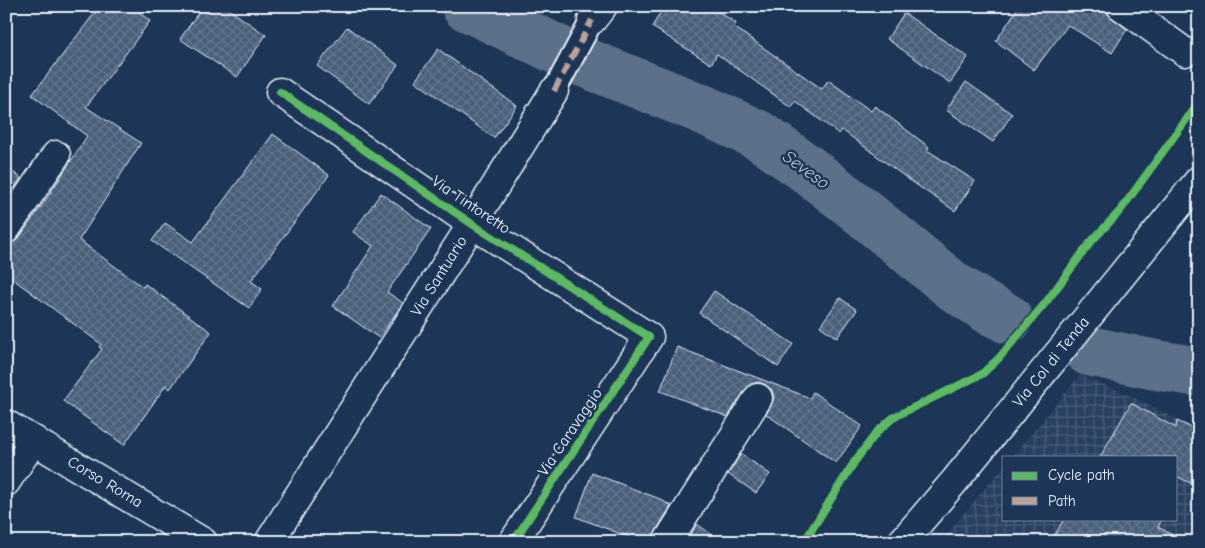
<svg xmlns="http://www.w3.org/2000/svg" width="1205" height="548" font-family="'Comic Neue',sans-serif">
	<defs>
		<pattern id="industrial-grid" width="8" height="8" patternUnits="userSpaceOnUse" patternTransform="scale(1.25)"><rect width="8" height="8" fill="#2a4162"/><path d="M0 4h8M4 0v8" fill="none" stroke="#495d79"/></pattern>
		<pattern id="building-cross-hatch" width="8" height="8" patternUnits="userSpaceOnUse" patternTransform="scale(1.25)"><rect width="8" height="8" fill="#495e7a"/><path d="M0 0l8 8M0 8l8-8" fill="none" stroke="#63768e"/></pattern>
	</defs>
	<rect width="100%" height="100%" fill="#1d3557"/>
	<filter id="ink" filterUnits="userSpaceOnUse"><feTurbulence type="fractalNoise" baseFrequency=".02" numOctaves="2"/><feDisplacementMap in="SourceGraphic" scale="10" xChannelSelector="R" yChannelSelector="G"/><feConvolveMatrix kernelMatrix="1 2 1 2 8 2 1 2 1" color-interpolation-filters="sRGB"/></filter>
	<g filter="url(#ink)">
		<!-- industrial -->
		<path fill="url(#industrial-grid)" d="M 1080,375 L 1134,397 L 1199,431 L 1199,542 L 940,542 L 1004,466 L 1004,519 L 1176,519 L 1176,457 L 1012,457 Z"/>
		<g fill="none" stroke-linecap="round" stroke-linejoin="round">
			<!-- river -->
			<g stroke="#5d7089" stroke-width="50">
				<path d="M 466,6 L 562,52"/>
				<path d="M 581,61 L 702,109 L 760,136 L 803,166 L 855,206 L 953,286 L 987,308 L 1008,319"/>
				<path d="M 1089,351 L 1151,364 L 1199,372"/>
			</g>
		</g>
		<!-- building -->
		<g fill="url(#building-cross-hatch)" stroke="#e8f1f8">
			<path d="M 100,6 L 131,6 L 150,21 L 86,107 L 141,143 L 79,240 L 143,287 L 145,284 L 211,332 L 170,389 L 166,385 L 124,445 L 63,401 L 102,349 L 99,347 L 101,344 L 6,274 L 6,244 L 13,243 L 19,238 L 47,198 L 87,136 L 32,95 Z"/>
			<path d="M 203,6 L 224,6 L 266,35 L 237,77 L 180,39 Z"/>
			<path d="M 664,6 L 709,6 L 736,23 L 734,27 L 822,89 L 828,80 L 871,111 L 875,106 L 929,147 L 927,150 L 975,181 L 955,211 L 908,179 L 842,130 L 839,134 L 795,101 L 791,107 L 717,54 L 711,64 L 652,27 Z"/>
			<path d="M 1019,6 L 1106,6 L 1107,13 L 1112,18 L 1127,29 L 1112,53 L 1068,25 L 1034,70 L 996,41 Z"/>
			<path d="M 904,13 L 968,57 L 950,83 L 887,39 Z"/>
			<path d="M 347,27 L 398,65 L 369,104 L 317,66 Z"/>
			<path d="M 438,49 L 517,106 L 494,138 L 415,81 Z"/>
			<path d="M 966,82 L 1012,114 L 993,142 L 946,110 Z"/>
			<path d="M 273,134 L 329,175 L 251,281 L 262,289 L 249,308 L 152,241 L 165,223 L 193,242 Z"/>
			<path d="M 6,167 L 21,178 L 6,201 Z"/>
			<path d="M 381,193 L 431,229 L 387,292 L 403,303 L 379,338 L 333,306 L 373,246 L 353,232 Z"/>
			<path d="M 714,291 L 793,344 L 778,367 L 699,313 Z"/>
			<path d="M 840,298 L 857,310 L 837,338 L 820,326 Z"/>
			<path d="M 677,347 L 810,398 L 813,392 L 862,426 L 836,463 L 766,414 L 771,406 L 774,398 L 772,390 L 766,385 L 758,382 L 750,384 L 745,390 L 728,417 L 660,391 Z"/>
			<path d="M 1131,403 L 1176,428 L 1177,421 L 1199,431 L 1199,487 L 1176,476 L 1176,457 L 1100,457 Z"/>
			<path d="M 741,454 L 770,474 L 756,493 L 728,474 Z"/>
			<path d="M 592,473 L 660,499 L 671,506 L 654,534 L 651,542 L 642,542 L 576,517 Z"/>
			<path d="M 1064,519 L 1162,519 L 1158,527 L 1185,542 L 1051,542 Z"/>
			<path d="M 697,524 L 722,542 L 686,542 Z"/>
		</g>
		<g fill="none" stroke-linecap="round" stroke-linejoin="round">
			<defs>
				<path id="pedestrian" d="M 554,91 L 592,20"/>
				<g id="minor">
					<path d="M 1121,6 L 1185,52"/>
					<path d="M 592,20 L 603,6"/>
					<path d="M 280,92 L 472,224 L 649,337 L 513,542"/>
					<path d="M 6,229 L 56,155"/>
					<path d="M 6,482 L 34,440"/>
					<path d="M 269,542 L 472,224 L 554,91"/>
					<path d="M 667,542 L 758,398"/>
				</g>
				<path id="tertiary" d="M 6,424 L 203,542"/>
				<path id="secondary" d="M 902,542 L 953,483 L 1199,180"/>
			</defs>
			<!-- pedestrian casing -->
			<use href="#pedestrian" stroke="#e8f1f8" stroke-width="26"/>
			<!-- minor casing -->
			<use href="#minor" stroke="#e8f1f8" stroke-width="31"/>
			<!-- tertiary casing -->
			<use href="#tertiary" stroke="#e8f1f8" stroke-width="31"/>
			<!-- secondary casing -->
			<use href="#secondary" stroke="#e8f1f8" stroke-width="31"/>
			<!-- pedestrian -->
			<use href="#pedestrian" stroke="#1d3557" stroke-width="22"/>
			<!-- minor -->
			<use href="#minor" stroke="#1d3557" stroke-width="28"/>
			<!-- tertiary -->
			<use href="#tertiary" stroke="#1d3557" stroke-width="28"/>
			<!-- secondary -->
			<use href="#secondary" stroke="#1d3557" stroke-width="28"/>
			<!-- quiet -->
			<path stroke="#bda197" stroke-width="6" stroke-dasharray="12 6" stroke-linecap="butt" d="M 554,91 L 592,20"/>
			<defs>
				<g id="cycleway">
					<path d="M 280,92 L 472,224 L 649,337 L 513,542"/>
					<path d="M 804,542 L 855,461 L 878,431 L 894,417 L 982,374 L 999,358 L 1047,301 L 1090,243 L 1120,211 L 1199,102"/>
				</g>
			</defs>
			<!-- cycleway casing -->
			<use href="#cycleway" stroke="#1d3557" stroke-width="11"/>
			<!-- cycleway -->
			<use href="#cycleway" stroke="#5cba63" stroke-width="8"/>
		</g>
	</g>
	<g text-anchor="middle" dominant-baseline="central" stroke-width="5" stroke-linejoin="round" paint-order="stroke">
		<!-- street labels -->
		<g font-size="16" fill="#e8f1f8" stroke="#1d3557">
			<text transform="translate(471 205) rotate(34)">Via Tintoretto</text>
			<text transform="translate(439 276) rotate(-58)">Via Santuario</text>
			<text transform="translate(1051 362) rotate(-51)">Via Col di Tenda</text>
			<text transform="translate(570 432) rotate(-56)">Via Caravaggio</text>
			<text transform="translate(105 482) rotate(31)">Corso Roma</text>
		</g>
		<!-- water labels -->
		<g font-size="18" font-style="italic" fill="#b7c4d1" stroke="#1d3557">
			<text transform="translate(806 170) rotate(36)">Seveso</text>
		</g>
	</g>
	<!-- margin -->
	<rect width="1205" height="548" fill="none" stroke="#1d3557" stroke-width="25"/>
	<rect x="12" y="12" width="1180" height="523" fill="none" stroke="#e8f1f8" stroke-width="2" filter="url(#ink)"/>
	<!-- legend -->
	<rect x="1002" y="456" width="175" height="65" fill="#1d3557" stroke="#6e8097"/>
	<rect x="1012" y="472" width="25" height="8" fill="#5cba63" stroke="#6e8097"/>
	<text x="1048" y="480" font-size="15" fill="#e8f1f8">Cycle path</text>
	<rect x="1012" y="497" width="25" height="8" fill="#bda197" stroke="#6e8097"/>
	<text x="1048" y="506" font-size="15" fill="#e8f1f8">Path</text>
</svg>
